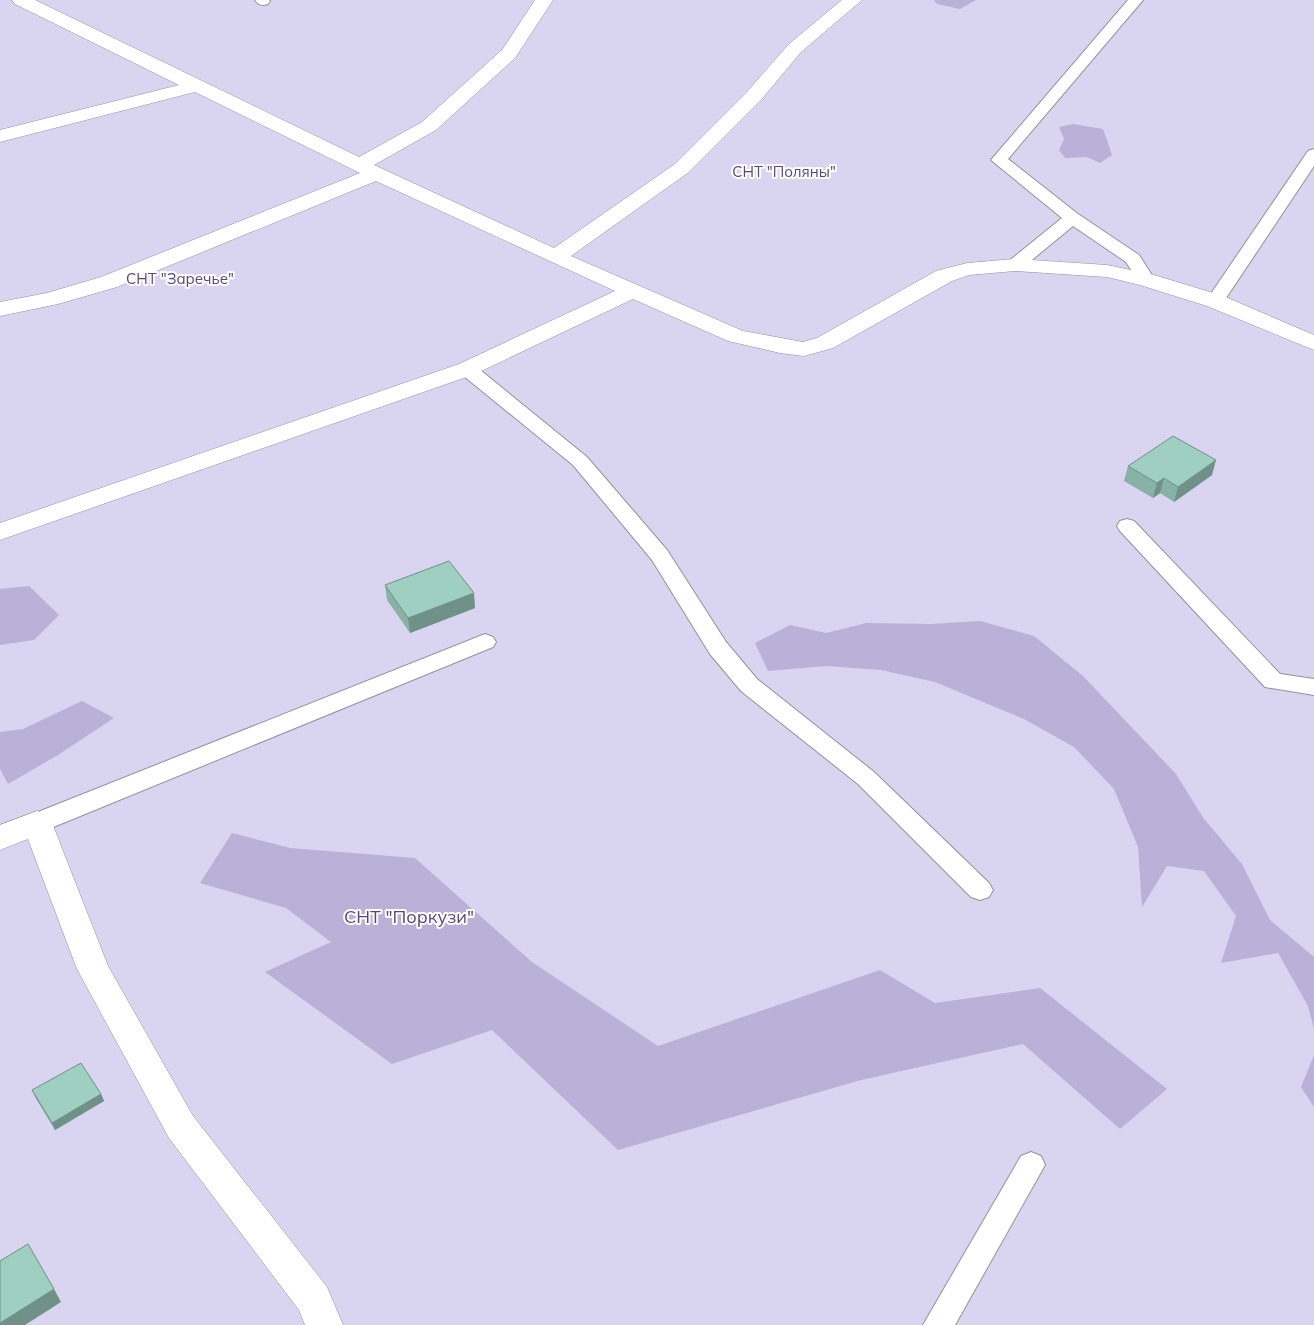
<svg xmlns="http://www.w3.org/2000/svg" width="1314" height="1325" font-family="Mulish,sans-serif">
	<rect width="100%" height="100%" fill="#eae9f0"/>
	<!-- green -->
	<rect fill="#d9d4f0" x="0" y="0" width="1314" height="1325"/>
	<!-- water -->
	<g fill="#b9b1d8">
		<path d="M 934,0 L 976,0 L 960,9 L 937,4 Z"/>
		<path d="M 1073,124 L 1103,129 L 1112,155 L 1100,163 L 1087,157 L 1065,158 L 1059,150 L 1064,139 L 1059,127 Z"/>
		<path d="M 29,586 L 59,615 L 34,640 L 0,645 L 0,589 Z"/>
		<path d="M 980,621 L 1034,636 L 1083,676 L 1176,774 L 1204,819 L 1242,864 L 1270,920 L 1314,957 L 1314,1029 L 1308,1006 L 1278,953 L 1221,963 L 1236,916 L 1204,871 L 1167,866 L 1142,907 L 1138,847 L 1114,789 L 1074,747 L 1024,719 L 935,682 L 881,670 L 826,666 L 768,671 L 755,643 L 790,625 L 826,633 L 866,623 L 930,624 Z"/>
		<path d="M 82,701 L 114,718 L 58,755 L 8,784 L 0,769 L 0,732 L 23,729 Z"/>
		<path d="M 232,833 L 290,848 L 415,858 L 532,962 L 658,1046 L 880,970 L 935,1003 L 1040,988 L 1167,1089 L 1120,1129 L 1023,1044 L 861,1080 L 618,1150 L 492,1030 L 392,1064 L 265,972 L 331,942 L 286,908 L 200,883 Z"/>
		<path d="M 1314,1055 L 1314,1107 L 1301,1087 Z"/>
	</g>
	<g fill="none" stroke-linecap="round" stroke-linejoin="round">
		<defs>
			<g id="service">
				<path d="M 255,0 L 269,0 L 270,1 L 268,4 C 262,6 258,5 255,0 Z"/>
				<path d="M 1128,0 L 1143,0 L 1008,159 L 1078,214 L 1139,255 L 1155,280 L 1152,284 L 1146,285 L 1140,284 L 1126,262 L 1073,226 L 1021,269 L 1015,270 L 1009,269 L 1006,265 L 1009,261 L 1062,218 L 991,160 Z"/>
				<path d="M 1314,149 L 1314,166 L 1224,301 L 1221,305 L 1215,306 L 1209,305 L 1206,301 L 1308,151 Z"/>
				<path d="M 467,363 L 474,365 L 587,457 L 667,550 L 726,642 L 757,679 L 874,772 L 989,883 L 993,890 L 989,897 L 980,900 L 971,897 L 858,784 L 741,691 L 710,654 L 652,560 L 573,465 L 460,373 L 458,369 L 460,365 Z"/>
				<path d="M 1127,519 L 1134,521 L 1280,674 L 1314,679 L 1314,695 L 1265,687 L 1120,531 L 1117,526 L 1120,521 Z"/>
				<path d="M 485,634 L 493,637 L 496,642 L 493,647 L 46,830 L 37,832 L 28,830 L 25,823 L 28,816 Z"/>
				<path d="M 1031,1152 L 1041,1156 L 1045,1165 L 955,1325 L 923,1325 L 1021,1156 Z"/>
			</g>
			<g id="minor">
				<path d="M 12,0 L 35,0 L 359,157 L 422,122 L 502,50 L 535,0 L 553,0 L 515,58 L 436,130 L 374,165 L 554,248 L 675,164 L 747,92 L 789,44 L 842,0 L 862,0 L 801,52 L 761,100 L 689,172 L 571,256 L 743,331 L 803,342 L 817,338 L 936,271 L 967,263 L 1015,259 L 1107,265 L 1154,275 L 1223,296 L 1314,335 L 1314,350 L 1207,306 L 1140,285 L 1107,277 L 1015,271 L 969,275 L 952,281 L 833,348 L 804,356 L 780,353 L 728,341 L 633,299 L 475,374 L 0,540 L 0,523 L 459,364 L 615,291 L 376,181 L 117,287 L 58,304 L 0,316 L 0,302 L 47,293 L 101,277 L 360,173 L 195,92 L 0,142 L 0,130 L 179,85 L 15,4 Z"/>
				<path d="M 37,811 L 48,815 L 52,823 L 108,966 L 193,1116 L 327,1287 L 343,1325 L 305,1325 L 299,1310 L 169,1138 L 77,969 L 28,839 L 0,850 L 0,825 Z"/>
			</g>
		</defs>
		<!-- service casing -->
		<use href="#service" stroke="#939298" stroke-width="2"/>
		<!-- minor casing -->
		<use href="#minor" stroke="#939298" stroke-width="1"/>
		<!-- service -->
		<use href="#service" fill="#fff" fill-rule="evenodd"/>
		<!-- minor -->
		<use href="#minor" fill="#fff" fill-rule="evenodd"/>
	</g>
	<!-- wall -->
	<g fill="#88b2a6">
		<path d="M 1128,466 L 1212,475 L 1174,502 L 1160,493 L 1153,498 L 1124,481 Z"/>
		<path d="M 385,585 L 475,608 L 410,633 L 387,600 Z"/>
		<path d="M 32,1090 L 101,1094 L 104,1101 L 55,1130 L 35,1097 Z"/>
	</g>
	<!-- shaded-wall -->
	<g fill="#6f9187">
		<path d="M 1216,460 L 1212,475 L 1174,502 L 1178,487 Z"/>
		<path d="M 1164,478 L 1160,493 L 1153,498 L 1157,483 Z"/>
		<path d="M 474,593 L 475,608 L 410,633 L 408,618 Z"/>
		<path d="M 101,1094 L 104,1101 L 55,1130 L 52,1123 Z"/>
		<path d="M 54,1289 L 61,1302 L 25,1325 L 0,1325 L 0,1323 Z"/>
	</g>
	<!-- building -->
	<g fill="#9ecfc1" stroke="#6f9187">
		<path d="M 1173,436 L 1216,460 L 1178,487 L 1164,478 L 1157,483 L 1128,466 Z"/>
		<path d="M 449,561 L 474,593 L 408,618 L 385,585 Z"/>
		<path d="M 81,1063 L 101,1094 L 52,1123 L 32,1090 Z"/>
		<path d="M 28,1244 L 54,1289 L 0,1323 L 0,1261 Z"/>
	</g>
	<g text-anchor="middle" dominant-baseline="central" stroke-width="4" stroke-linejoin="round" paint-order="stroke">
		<!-- far-park labels -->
		<g font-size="15" fill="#56487c" stroke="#fff">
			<text x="784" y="171">СНТ "Поляны"</text>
			<text x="180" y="278">СНТ "Заречье"</text>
		</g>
		<!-- park labels -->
		<g font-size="18" fill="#56487c" stroke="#fff">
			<text x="409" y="916">СНТ "Поркузи"</text>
		</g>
	</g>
</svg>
